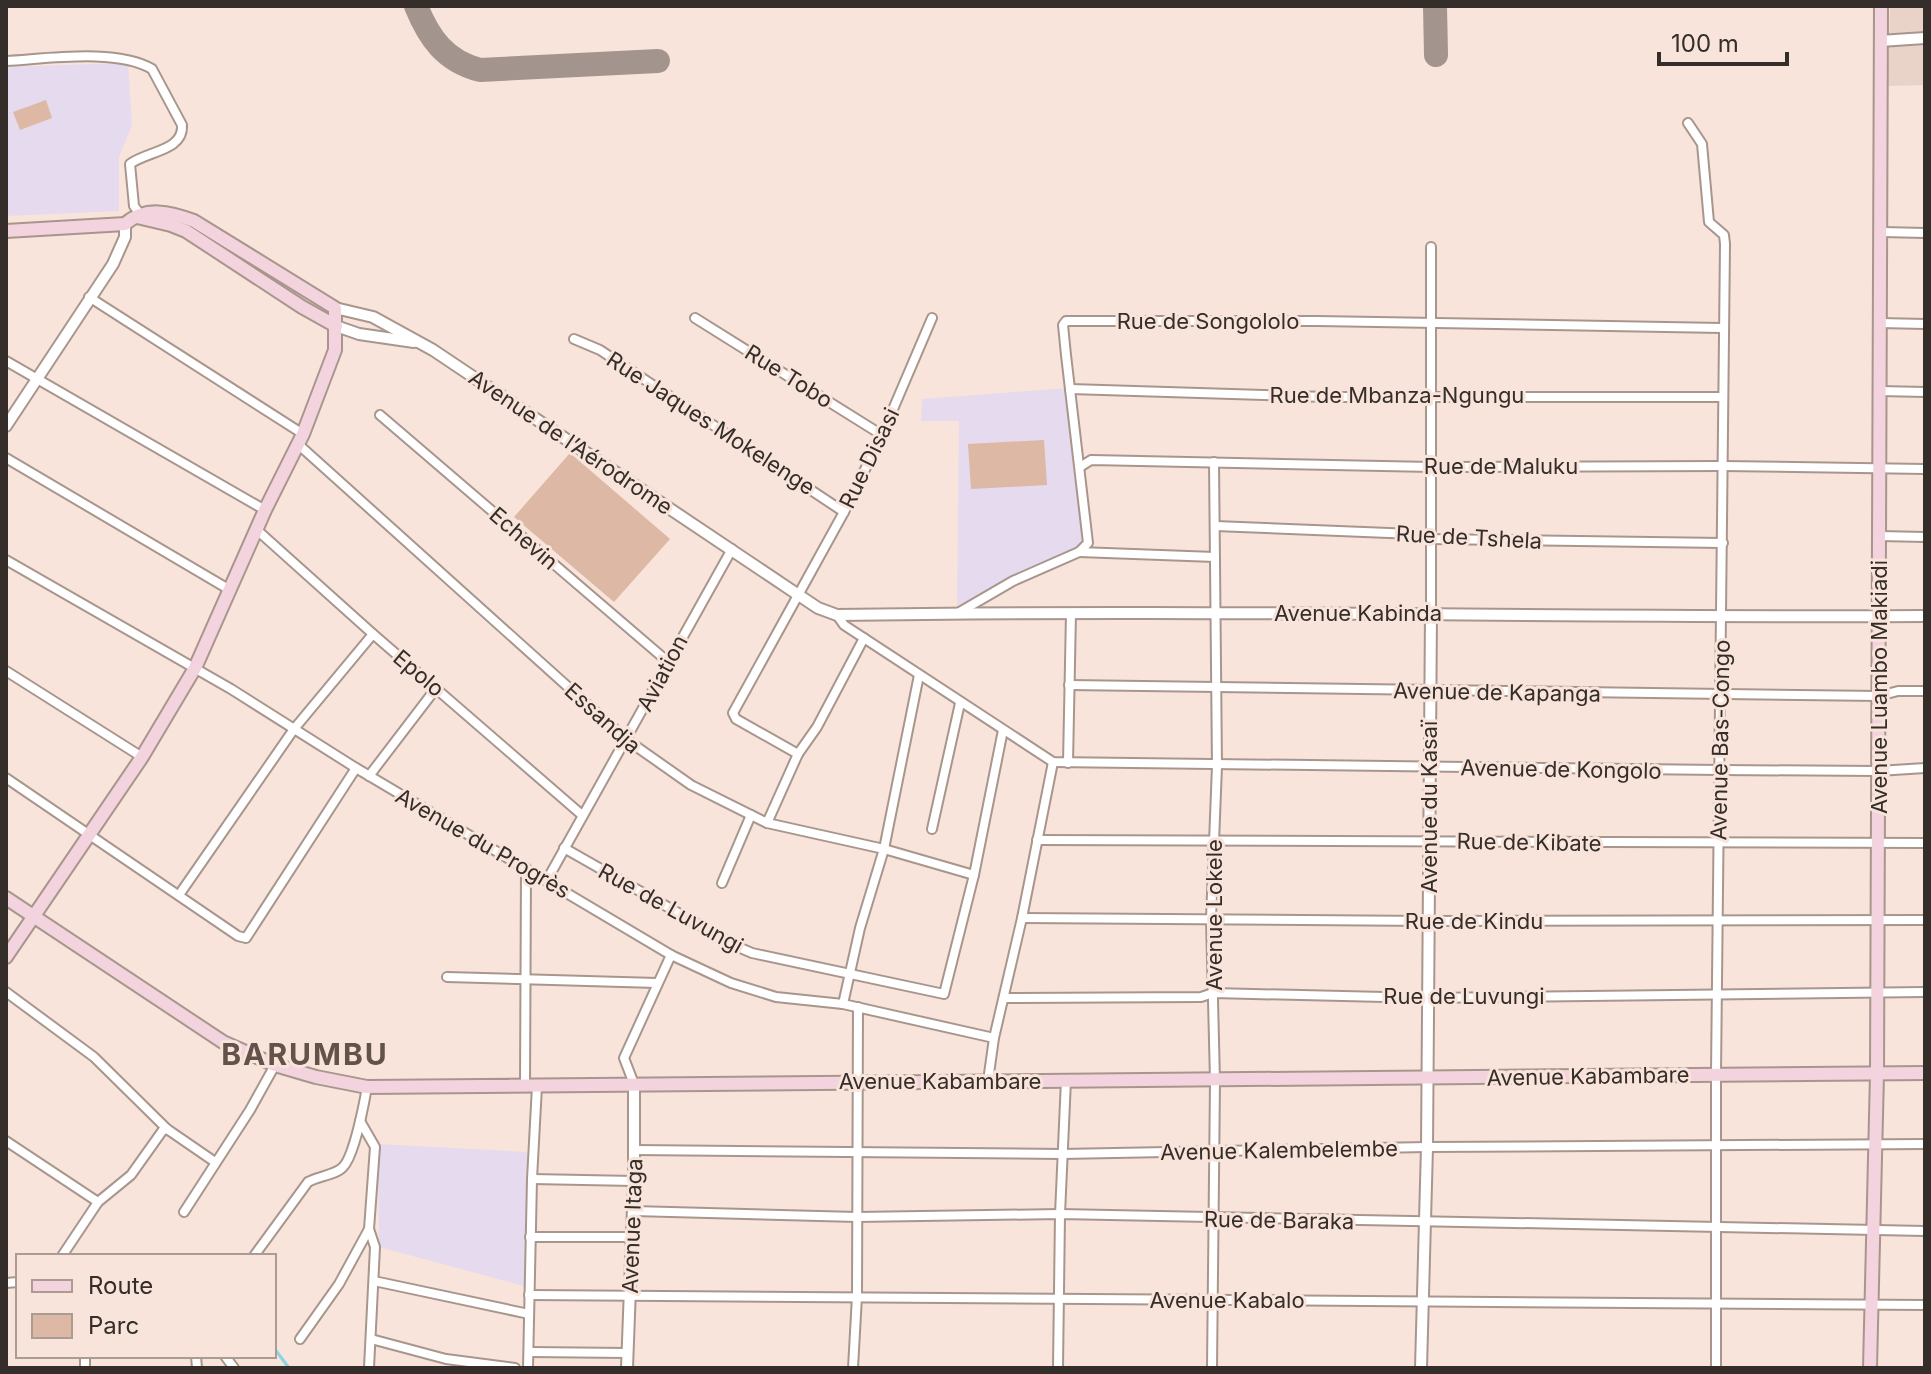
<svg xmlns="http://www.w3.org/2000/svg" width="1931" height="1374" font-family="Inter,sans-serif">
	<rect width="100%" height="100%" fill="#f8e4da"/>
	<!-- commercial -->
	<path fill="#e9d2c8" d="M 1890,6 L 1925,6 L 1925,85 L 1888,86 Z"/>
	<!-- education -->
	<g fill="#e6daee">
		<path d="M 128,63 L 132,125 L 119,157 L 119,211 L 6,216 L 6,67 Z"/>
		<path d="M 1068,388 L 1086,538 L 1083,544 L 1080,548 L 957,606 L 959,421 L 921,421 L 922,399 Z"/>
		<path d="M 378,1144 L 527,1152 L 524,1286 L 379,1247 Z"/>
	</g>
	<!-- green -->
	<g fill="#ddb8a4">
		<path d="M 46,100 L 52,118 L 20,130 L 13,112 Z"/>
		<path d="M 1044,440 L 1047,485 L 971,489 L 968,444 Z"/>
		<path d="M 570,453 L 670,539 L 614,602 L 514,517 Z"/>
	</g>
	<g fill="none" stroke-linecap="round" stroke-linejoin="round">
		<!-- stream -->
		<g stroke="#88d5e6" stroke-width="3">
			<path d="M 177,1255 L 178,1256"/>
			<path d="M 274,1348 L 289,1368"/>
		</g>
		<!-- taxiway -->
		<g stroke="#a3948d" stroke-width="24">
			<path d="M 416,6 C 429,38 445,61 480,70 L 658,61"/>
			<path d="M 1435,6 L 1436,55"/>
		</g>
		<defs>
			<g id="minor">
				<path d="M 6,61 C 46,59 117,48 152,69 L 182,125 C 184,151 147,151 130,164 L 134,206 L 140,214"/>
				<path d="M 1688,123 L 1702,144 L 1709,222 L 1724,235 L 1725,244 L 1716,1073 L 1716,1368"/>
				<path d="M 1882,232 L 1925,233"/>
				<path d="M 89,297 L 303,434"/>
				<path d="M 695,318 L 882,435"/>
				<path d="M 1880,323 L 1925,324"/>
				<path d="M 574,339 L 600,350 L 844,512"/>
				<path d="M 6,361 L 265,510"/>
				<path d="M 1070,389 L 1326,397 L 1723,397"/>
				<path d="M 1880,391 L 1925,392"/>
				<path d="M 380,415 L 667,661"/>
				<path d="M 299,445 L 627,740 L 691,785 L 767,823 L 884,849 L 974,875"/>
				<path d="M 6,458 L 230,590"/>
				<path d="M 1080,467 L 1091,460 L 1432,467 L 1723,466 L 1925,469"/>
				<path d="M 1215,526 L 1414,534 L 1430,539 L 1723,543"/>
				<path d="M 257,530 L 373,634 L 582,815"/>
				<path d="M 1879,536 L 1925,537"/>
				<path d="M 1079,552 L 1215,557"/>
				<path d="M 6,560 L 231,689 L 356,768 L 671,955 L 731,983 L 776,997 L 843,1004 L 994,1038"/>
				<path d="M 958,613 L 1013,581 L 1079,552 L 1088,543 L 1066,355 L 1063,325 L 1066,321 L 1317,321 L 1722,328"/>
				<path d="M 1431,613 L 1431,247"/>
				<path d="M 837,615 L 844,625 L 1053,762 L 1720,770 L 1878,771 L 1925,768"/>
				<path d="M 6,671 L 142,757"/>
				<path d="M 1069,685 L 1879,696 L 1898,691 L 1925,691"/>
				<path d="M 798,754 L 736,719 L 733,713 L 844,512 L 882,435 L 932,318"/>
				<path d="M 1068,763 L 1071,613"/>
				<path d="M 369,776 L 437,687"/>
				<path d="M 6,778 L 238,936 L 246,938 L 356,768"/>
				<path d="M 767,823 L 798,754 L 817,727 L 864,638"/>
				<path d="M 932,829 L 960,703"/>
				<path d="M 1037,840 L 1925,843"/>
				<path d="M 564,848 L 738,947 L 752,953 L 944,994 L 974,875 L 1003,730"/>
				<path d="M 547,880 L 732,549"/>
				<path d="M 722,883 L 751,815"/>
				<path d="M 179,895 L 294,729 L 373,634"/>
				<path d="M 1022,918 L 1429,921 L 1925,920"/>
				<path d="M 447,977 L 657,983"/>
				<path d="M 6,992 L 94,1057 L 167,1129 L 215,1162"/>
				<path d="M 1005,998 L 1201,997 L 1213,993 L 1426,998 L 1925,992"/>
				<path d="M 843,1004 L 860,928 L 884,849 L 919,675"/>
				<path d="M 988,1081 L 994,1038 L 1022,918 L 1053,762"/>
				<path d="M 634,1084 L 624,1058 L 671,955"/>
				<path d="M 525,1086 L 526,868"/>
				<path d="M 6,1141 L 98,1202"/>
				<path d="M 634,1150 L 1062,1154 L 1427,1147 L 1925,1144"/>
				<path d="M 532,1179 L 634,1181"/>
				<path d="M 633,1211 L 857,1217 L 1060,1214 L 1925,1231"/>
				<path d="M 184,1212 L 250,1110 L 275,1065"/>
				<path d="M 369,1229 L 375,1247 L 369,1368"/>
				<path d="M 530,1237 L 632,1237"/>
				<path d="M 62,1256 L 98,1202 L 131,1175 L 163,1130 L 167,1129"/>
				<path d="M 254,1256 L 308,1182 C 318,1176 336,1175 343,1167 C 354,1156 364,1104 367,1087"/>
				<path d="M 374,1281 L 529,1314"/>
				<path d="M 6,1283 L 18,1282"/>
				<path d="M 529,1295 L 1925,1305"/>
				<path d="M 300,1339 L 339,1284 L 369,1229 L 375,1147 L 360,1121"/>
				<path d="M 371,1339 L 446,1359 L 515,1368"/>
				<path d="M 529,1352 L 627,1353"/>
				<path d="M 85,1356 L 85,1368"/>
				<path d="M 196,1356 L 197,1368"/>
				<path d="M 225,1356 L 234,1368"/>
				<path d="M 528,1368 L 532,1179 L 537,1086"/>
				<path d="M 853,1368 L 857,1296 L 858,1007"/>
				<path d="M 1058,1368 L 1060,1214 L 1066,1080"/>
				<path d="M 1212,1368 L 1215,1081 L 1211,919 L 1217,766 L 1214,462"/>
			</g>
			<g id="tertiary">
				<path d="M 1880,41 L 1925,38"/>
				<path d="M 335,308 L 373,317 L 433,350 L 797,594 L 818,608 L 837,615 C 1200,609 1563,618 1925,616"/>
				<path d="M 336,326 L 359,334 L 414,342"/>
				<path d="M 6,426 L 113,264 L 125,237 L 125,224"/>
				<path d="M 627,1368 L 634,1181 L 634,1084"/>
				<path d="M 1421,1368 L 1427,1147 L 1431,613"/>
			</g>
			<g id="secondary">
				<path d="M 137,217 L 171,225 L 186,231 L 302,307 L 336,326"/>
				<path d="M 6,231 L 125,224 C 146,206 170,212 194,221 L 335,308 L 335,350 L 303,434 L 265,510 L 195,668 L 142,757 L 6,957"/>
				<path d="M 6,898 L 223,1042 L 275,1065 L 316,1077 L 367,1087 L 1925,1073"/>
				<path d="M 1870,1368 L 1877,1074 L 1881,6"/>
			</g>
		</defs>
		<!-- minor casing -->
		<use href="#minor" stroke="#a8968d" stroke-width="12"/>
		<!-- tertiary casing -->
		<use href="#tertiary" stroke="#a8968d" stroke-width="14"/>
		<!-- secondary casing -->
		<use href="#secondary" stroke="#a8968d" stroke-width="16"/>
		<!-- minor -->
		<use href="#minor" stroke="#fff" stroke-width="8"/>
		<!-- tertiary -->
		<use href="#tertiary" stroke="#fff" stroke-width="10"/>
		<!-- secondary -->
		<use href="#secondary" stroke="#f3d3dd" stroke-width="12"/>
	</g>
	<g text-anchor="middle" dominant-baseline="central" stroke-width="6" stroke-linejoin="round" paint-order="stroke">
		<!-- street labels -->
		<g font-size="22" fill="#342d29" stroke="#f8e4da">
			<text x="1208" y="321">Rue de Songololo</text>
			<text transform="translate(789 376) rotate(32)">Rue Tobo</text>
			<text x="1397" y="395">Rue de Mbanza-Ngungu</text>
			<text transform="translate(711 423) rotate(33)">Rue Jaques Mokelenge</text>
			<text transform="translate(571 442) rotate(34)">Avenue de l’Aérodrome</text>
			<text transform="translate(869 458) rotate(-64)">Rue Disasi</text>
			<text x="1501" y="466">Rue de Maluku</text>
			<text transform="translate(1469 537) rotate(3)">Rue de Tshela</text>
			<text transform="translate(524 538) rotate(41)">Echevin</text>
			<text x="1358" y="613">Avenue Kabinda</text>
			<text transform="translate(419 673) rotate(40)">Epolo</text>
			<text transform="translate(662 673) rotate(-62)">Aviation</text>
			<text transform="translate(1879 687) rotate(-90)">Avenue Luambo Makiadi</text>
			<text transform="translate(1497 692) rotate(1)">Avenue de Kapanga</text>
			<text transform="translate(603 718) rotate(42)">Essandja</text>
			<text transform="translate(1720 740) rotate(-89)">Avenue Bas-Congo</text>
			<text transform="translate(1561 769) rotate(1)">Avenue de Kongolo</text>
			<text transform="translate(1429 807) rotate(-90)">Avenue du Kasaï</text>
			<text transform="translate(1529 842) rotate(1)">Rue de Kibate</text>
			<text transform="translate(483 843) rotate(30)">Avenue du Progrès</text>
			<text transform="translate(671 908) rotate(29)">Rue de Luvungi</text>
			<text transform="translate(1214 915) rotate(-90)">Avenue Lokele</text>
			<text x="1474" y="921">Rue de Kindu</text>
			<text x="1464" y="996">Rue de Luvungi</text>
			<text transform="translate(1588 1076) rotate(-1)">Avenue Kabambare</text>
			<text x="940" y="1081">Avenue Kabambare</text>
			<text transform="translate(1279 1150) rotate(-1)">Avenue Kalembelembe</text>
			<text transform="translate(1279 1220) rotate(1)">Rue de Baraka</text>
			<text transform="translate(632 1226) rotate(-88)">Avenue Itaga</text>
			<text x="1227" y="1300">Avenue Kabalo</text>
		</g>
		<!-- district labels -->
		<g font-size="30" font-weight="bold" letter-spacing="2" fill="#62524a" stroke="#f8e4da">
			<text x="305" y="1054">BARUMBU</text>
		</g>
	</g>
	<!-- border -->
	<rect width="1931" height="1374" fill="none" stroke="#342d29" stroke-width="16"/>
	<!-- legend -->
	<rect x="16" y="1254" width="260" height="104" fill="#f8e4da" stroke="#aa9b93" stroke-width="2"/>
	<rect x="32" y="1280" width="40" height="12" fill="#f3d3dd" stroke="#aa9b93" stroke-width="2"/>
	<text x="88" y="1294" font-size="24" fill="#342d29">Route</text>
	<rect x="32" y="1314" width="40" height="24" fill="#ddb8a4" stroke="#aa9b93" stroke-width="2"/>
	<text x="88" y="1334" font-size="24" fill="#342d29">Parc</text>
	<!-- scale -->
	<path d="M1659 52v12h128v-12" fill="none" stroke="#342d29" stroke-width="4"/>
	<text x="1671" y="52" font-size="24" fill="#342d29" stroke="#f8e4da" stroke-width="6" paint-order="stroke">100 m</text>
</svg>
